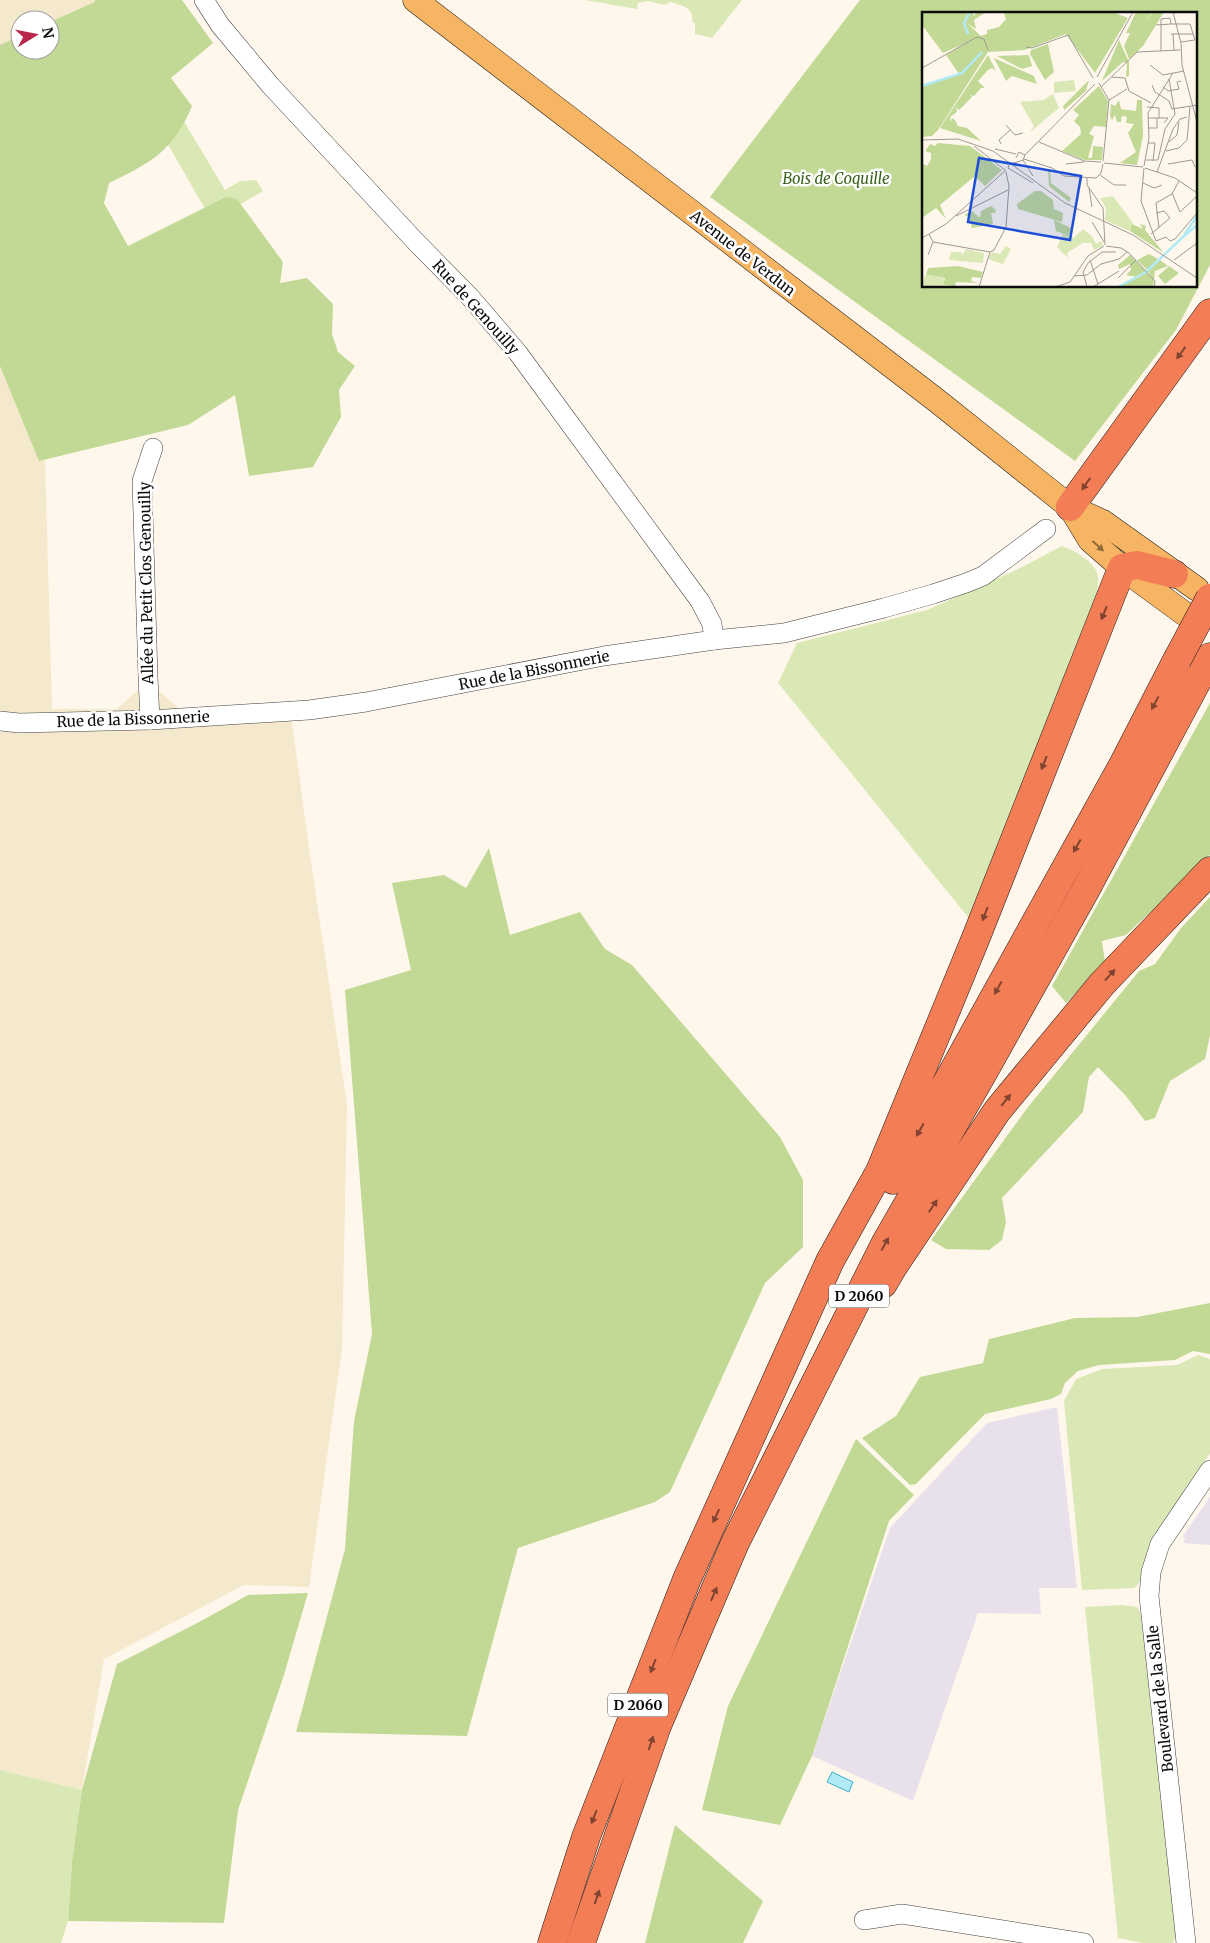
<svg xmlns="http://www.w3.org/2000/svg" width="1210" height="1943" font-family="Merriweather,serif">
	<rect width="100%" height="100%" fill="#fff7ec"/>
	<!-- industrial -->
	<g fill="#e8e0eb">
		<path d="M 1057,1407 L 1077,1588 L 1039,1588 L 1041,1614 L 978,1613 L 913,1801 L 812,1756 L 890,1528 L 987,1423 Z"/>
		<path d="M 1210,1497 L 1210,1545 L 1183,1543 L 1185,1539 L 1183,1536 Z"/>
	</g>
	<!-- farmland -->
	<g fill="#f4e9cc">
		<path d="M 0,0 L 123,0 L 50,42 L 50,20 L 20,20 L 20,50 L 0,70 Z"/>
		<path d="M 0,353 L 40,461 L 45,460 L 52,709 L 117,709 L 138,690 L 159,691 L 180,709 L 291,716 L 311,862 L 347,1105 L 342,1348 L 309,1587 L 244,1585 L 104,1659 L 82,1790 L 0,1770 Z"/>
	</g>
	<!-- green -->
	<g fill="#dae8b6">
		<path d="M 585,0 L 742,0 L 712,38 L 695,34 L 695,23 L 692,22 C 695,8 682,5 670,2 L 665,5 L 648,1 L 638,3 L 637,9 Z"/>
		<path d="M 173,103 L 225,190 L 240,181 L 256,180 L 263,191 L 212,221 L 151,115 Z"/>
		<path d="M 1062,546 C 1075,551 1097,562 1098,578 C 1099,583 1097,589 1096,595 L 972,922 L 778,683 L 797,643 L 927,610 L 1014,571 Z"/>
		<path d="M 1198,1355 L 1210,1359 L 1210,1453 L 1158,1533 L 1147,1559 L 1139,1583 L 1134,1588 L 1082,1590 L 1064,1401 L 1076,1379 L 1102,1369 L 1177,1365 Z"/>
		<path d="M 1122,1605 L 1137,1607 L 1141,1614 L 1176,1935 L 1173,1943 L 1143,1943 L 1118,1938 L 1085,1607 Z"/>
		<path d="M 0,1770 L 82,1790 L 72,1861 L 68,1921 L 61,1943 L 0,1943 Z"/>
	</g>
	<!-- forest -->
	<g fill="#c2d996" fill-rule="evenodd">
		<path d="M 95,0 L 182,0 L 213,43 L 171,78 L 192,106 C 173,151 151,163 109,183 L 104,203 L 128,246 L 226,197 L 237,199 L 283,262 L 280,283 L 307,278 L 333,304 L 332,334 L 338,352 L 355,366 L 339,390 L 341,417 L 313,467 L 249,476 L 235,395 L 188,425 L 39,461 L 0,366 L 0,45 L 20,36 L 20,50 L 50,50 L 50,22 L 95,2 Z"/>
		<path d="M 860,0 L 1210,0 L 1210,265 L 1176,330 L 1075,461 L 710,197 ZM 924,14 L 1196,14 L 1196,286 L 924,286 Z"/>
		<path d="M 1210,703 L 1210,855 L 1126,935 L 1102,941 L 1105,962 L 1066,1003 L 1052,986 Z"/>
		<path d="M 489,848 L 510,935 L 580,912 L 605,949 L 632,965 L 780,1137 L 803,1180 L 803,1247 L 765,1283 L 670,1492 L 655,1502 L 518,1548 L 467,1736 L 296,1732 L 345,1549 L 354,1421 L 372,1334 L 345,990 L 411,970 L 392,883 L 444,875 L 466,888 Z"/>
		<path d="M 1210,897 L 1210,1035 L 1205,1059 L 1170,1081 L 1155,1118 L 1145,1121 L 1126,1096 L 1098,1067 L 1089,1077 L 1083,1112 L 1002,1198 L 1006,1222 L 1002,1240 L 989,1250 L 946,1249 L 931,1240 L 1028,1107 L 1139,971 L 1155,964 L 1181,928 Z"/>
		<path d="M 1210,1303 L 1210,1354 L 1193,1351 L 1175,1360 L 1099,1365 L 1078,1371 L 1065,1383 L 1061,1394 L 1051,1399 L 985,1414 L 916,1484 L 910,1485 L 862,1438 L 896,1416 L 920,1377 L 983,1363 L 989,1339 L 1075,1318 L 1137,1317 Z"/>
		<path d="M 856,1439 L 914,1495 L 889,1521 L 812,1756 L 780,1825 L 702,1810 L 728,1706 Z"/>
		<path d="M 308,1593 L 283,1678 L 238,1810 L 224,1923 L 68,1921 L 72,1861 L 82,1790 L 117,1664 L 201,1621 L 248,1595 Z"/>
		<path d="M 675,1825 L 763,1901 L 743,1943 L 645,1943 Z"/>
	</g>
	<!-- water -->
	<path fill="#b1eaf5" stroke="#39afcc" d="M 832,1772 L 853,1782 L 849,1792 L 827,1782 Z"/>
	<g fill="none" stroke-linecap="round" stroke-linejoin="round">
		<defs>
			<g id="minor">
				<path d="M 204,0 L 220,25 L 270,85 L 416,242 L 470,297 L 518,353 L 700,601 L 712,624 L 714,640"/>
				<path d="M 150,720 L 148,677 L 142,481 L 153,448"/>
				<path d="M 0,721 L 19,723 L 150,720 L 309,710 L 366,702 L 604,656 L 714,640 L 784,633 L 884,608 L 933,594 L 966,583 L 983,576 L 1046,529"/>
				<path d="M 864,1920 L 902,1914 L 1084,1943"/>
				<path d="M 1186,1943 L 1149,1596 L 1151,1572 L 1160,1544 L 1210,1470"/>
			</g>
			<g id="major">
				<path d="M 415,0 L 936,400 L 1070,507 L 1103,522 L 1197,589"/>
				<path d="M 1070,507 L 1090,540 L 1122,568 L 1185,614"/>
			</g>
			<g id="highway">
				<path d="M 1070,507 L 1210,313"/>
				<path d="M 893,1180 L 1124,763 L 1177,660"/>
				<path d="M 883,1284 L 893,1267 L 997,1111 L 1102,984 L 1210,871"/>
				<path d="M 552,1943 L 586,1837 L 687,1579 L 830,1261 L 880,1171 L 975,940 L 1122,568 L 1137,565 L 1174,574"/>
				<path d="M 581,1943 L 657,1726 L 735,1543 L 885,1244 L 984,1071 L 1085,891 L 1210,657"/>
			</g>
		</defs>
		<!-- minor casing -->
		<use href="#minor" stroke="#3f3f3f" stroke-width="20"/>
		<!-- major casing -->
		<use href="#major" stroke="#1d1d1d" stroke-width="25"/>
		<!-- highway casing -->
		<use href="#highway" stroke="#1d1d1d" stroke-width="29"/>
		<!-- minor -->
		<use href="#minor" stroke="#fff" stroke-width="19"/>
		<!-- major -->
		<use href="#major" stroke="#f7b563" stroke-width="24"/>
		<!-- highway -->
		<use href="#highway" stroke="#f37d55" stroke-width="28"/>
		<defs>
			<path id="highway-bridge" d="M 1177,660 L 1210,598"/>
		</defs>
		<!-- highway-bridge casing -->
		<use href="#highway-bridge" stroke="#1d1d1d" stroke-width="29" stroke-linecap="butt"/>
		<!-- highway-bridge -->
		<use href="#highway-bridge" stroke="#f37d55" stroke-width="28"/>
	</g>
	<!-- one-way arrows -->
	<defs><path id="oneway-solid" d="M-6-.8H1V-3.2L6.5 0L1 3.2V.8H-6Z" transform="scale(1.25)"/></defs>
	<g fill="#804430">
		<use href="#oneway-solid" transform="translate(1181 353) rotate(126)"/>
		<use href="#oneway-solid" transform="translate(1086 484) rotate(125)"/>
		<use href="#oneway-solid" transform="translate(1104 613) rotate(112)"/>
		<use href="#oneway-solid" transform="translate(1155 703) rotate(118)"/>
		<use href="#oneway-solid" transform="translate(1044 763) rotate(111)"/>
		<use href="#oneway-solid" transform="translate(1077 846) rotate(119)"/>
		<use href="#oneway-solid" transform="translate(985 914) rotate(111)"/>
		<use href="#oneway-solid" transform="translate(1110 975) rotate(-47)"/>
		<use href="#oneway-solid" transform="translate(998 988) rotate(119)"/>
		<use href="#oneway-solid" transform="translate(1006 1100) rotate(-51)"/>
		<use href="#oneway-solid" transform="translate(920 1130) rotate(119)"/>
		<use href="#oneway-solid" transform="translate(933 1206) rotate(-56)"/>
		<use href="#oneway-solid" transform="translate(885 1244) rotate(-61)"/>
		<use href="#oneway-solid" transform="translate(716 1516) rotate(115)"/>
		<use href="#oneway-solid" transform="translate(714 1594) rotate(-67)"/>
		<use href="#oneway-solid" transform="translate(653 1666) rotate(111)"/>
		<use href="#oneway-solid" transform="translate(651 1743) rotate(-71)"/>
		<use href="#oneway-solid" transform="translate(594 1817) rotate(111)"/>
		<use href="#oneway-solid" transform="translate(597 1897) rotate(-71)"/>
	</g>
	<use fill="#8d693c" href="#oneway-solid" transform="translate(1098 546) rotate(42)"/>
	<g text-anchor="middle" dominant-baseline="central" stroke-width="5" stroke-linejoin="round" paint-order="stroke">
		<!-- shield labels -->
		<g fill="#fff" stroke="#555" stroke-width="1">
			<rect x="829" y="1284.5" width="60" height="23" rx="4"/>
			<rect x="608" y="1693.5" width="60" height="23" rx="4"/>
		</g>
		<g font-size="14" font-weight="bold" fill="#0c0c0c">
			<text x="859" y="1296">D 2060</text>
			<text x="638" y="1705">D 2060</text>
		</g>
		<!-- park labels -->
		<g font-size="15" font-style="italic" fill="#3a631d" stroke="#fff">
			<text x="836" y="178">Bois de Coquille</text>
		</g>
		<!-- street labels -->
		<g font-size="15" fill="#0c0c0c" stroke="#fff">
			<text transform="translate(743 253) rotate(38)">Avenue de Verdun</text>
			<text transform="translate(476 307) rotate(48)">Rue de Genouilly</text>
			<text transform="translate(146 583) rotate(-91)">Allée du Petit Clos Genouilly</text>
			<text transform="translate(534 670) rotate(-11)">Rue de la Bissonnerie</text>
			<text transform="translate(133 719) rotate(-2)">Rue de la Bissonnerie</text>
			<text transform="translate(1160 1699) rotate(-96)">Boulevard de la Salle</text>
		</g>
	</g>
	<!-- overview -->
	<g transform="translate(922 12)">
		<rect width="275" height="275" fill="#fff7ec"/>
		<path d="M 152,68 L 154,79 L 132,81 L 132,70 ZM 131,82 L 137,96 L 107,121 L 112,114 L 98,90 L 121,88 ZM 191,184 L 211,211 L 207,219 L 183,208 L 184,196 L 178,186 ZM 161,217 L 170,224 L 174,232 L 179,229 L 181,234 L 172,238 L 169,231 L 161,231 L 145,241 L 146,246 L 135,235 L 141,222 L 152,226 ZM 84,234 L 89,237 L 81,252 L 66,247 L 70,240 L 78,242 ZM 44,237 L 62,241 L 61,251 L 27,248 L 29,240 L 39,240 L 40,243 ZM 3,263 L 20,265 L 23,270 L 19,275 L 0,275 Z" fill="#dae8b6"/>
		<path d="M 0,0 L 50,0 L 52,4 L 54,0 L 64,0 L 52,8 L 54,17 L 45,11 L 59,24 L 65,22 L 65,18 L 77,15 L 84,7 L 82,1 L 77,0 L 191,0 L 206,6 L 173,61 L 144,22 L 103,38 L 66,40 L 16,118 L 10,124 L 0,125 L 0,73 L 37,62 L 24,43 L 44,31 L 21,41 L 0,13 ZM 214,0 L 230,0 L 223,10 L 231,0 L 242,0 L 221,34 L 207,47 L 202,34 L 208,21 L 204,21 ZM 197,28 L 207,50 L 207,64 L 204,65 L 205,51 L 201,50 L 180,69 ZM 126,32 L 132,60 L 123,68 L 108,42 L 109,38 ZM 66,43 L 74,59 L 70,56 L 66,58 L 56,69 L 63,76 L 59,76 L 52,84 L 48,83 L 50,85 L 37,98 L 34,95 L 35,100 L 28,105 L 29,110 L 30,106 L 33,108 L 36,114 L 45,116 L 59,129 L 18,116 ZM 107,43 L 110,54 L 100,57 L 75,44 ZM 72,46 L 112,64 L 115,72 L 90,64 L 84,69 ZM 167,68 L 164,79 L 142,98 L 141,94 ZM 177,74 L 186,89 L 184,115 L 172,114 L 167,122 L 172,124 L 166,146 L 170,146 L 171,134 L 181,135 L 180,148 L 162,148 L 140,139 L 159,122 L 158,115 L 152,109 L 157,103 L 151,98 ZM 197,88 L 199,97 L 214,99 L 215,88 L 220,88 L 221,124 L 215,153 L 198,151 L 214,140 L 206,121 L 212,112 L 204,111 L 205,105 L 200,104 L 199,110 L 195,110 L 193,103 L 190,108 L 188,104 L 189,92 L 193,94 ZM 16,131 L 48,134 L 80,158 L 63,174 L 53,164 L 18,193 L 24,207 L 14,196 L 0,206 L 0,151 L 5,154 L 9,147 L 9,141 L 3,139 L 8,132 L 13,134 ZM 126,157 L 128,157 L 129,171 L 149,186 L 147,190 L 127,174 ZM 113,179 L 119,179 L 131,188 L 132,197 L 141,201 L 140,210 L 96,197 L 95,192 ZM 69,194 L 74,198 L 73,201 L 69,201 L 71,212 L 50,216 L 47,205 L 42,203 L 50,199 L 58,206 L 59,199 ZM 132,208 L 149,216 L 147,224 L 134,219 ZM 210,212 L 221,217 L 218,212 L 224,214 L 223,218 L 242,241 L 208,219 ZM 227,242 L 236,247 L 225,258 L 215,248 ZM 208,243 L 230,265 L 226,259 L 238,248 L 246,254 L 233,259 L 231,275 L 196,275 L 216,265 L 204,263 L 209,258 L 208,252 L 197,257 L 196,253 ZM 36,254 L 61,260 L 59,266 L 50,265 L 49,269 L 57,271 L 34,270 L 33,274 L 40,275 L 21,275 L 31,274 L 21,273 L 23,267 L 20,265 L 4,263 L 6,256 ZM 247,254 L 257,261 L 243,272 L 236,264 Z" fill="#c2d996"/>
		<path fill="none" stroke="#b1eaf5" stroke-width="2.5" d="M 46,22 L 42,11 L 48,0M 0,74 L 40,61 L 60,40M 261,225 L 275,213M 196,275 L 224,260 L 261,225 L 275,204"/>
		<path fill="none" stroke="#9e9992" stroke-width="1" d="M 251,0 L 259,31 L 260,53 L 275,110M 234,13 L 249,12M 249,22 L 272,22M 251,22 L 252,38M 104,35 L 110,36 L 146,23 L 171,66M 239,39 L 239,7 L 248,6 L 249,12 L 268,12 L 273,28 L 259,30M 228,53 L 241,63M 0,56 L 55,25 L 62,27 L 66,38M 241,63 L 262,59M 175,65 L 211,0M 190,65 L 203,66 L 207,79 L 229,91M 177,71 L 187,88 L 181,149M 230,73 L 233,80 L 247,89 L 250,97 L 275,93M 179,75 L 215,40 L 258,38M 241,75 L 246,79 L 257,77 L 255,70 L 259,69M 187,88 L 205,77M 225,95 L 237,96 L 237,106M 226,106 L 246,106 L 242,111M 84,113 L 93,123 L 101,121M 226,116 L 235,116 L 235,106M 0,128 L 36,127 L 71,139 L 143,191 L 211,223 L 275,266M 117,130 L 162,149 L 179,150M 247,130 L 255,123 L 257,110M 226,131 L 233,131 L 231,149M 79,132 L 77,128 L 88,118M 52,134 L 83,158M 73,137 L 94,142M 244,139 L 257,136 L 265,128 L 268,95M 103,143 L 173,72M 102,147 L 130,156 L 142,164 L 174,166 L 179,161 L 181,152M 101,148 L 111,164M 224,148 L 236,148 L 243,117 L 253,102 L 247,67M 92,151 L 101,148 L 103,143 L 97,140 L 94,146M 182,151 L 221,155M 144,152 L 162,150M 246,152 L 270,148 L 273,155M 87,153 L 86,156 L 111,171M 222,154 L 227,126 L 226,101 L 251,61M 222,156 L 219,189 L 234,229 L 244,225 L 248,229 L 253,227 L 275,201M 223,156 L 253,166 L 275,181M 235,160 L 251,117 L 258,107 L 265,105M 178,163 L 192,173 L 204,173M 165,166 L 165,173 L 181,196 L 183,233M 221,171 L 232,176 L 240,173M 167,176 L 170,195M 250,181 L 258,200 L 275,184M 155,182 L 160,165M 34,204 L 86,178M 170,210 L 182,230M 237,216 L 234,191 L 250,182 L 257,169M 229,222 L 248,206 L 242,199 L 234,201M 0,226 L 24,212 L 84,158M 11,230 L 68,240M 184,234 L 199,236 L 207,241 L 233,269 L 232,275M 6,243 L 11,230 L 7,222M 168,248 L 176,272M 252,248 L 275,231M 152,264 L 165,263 L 179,252 L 197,247 L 205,240M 196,266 L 214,248M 57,275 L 68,240 L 72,238 L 84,215 L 87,174 L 84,160M 133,275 L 148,270 L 166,244 L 182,234M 165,275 L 161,260 L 166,251 L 180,240 L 194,240M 171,275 L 197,259"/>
		<path fill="#1d4ed8" fill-opacity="0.15" stroke="#1d4ed8" stroke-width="2.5" d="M 57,146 L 159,164 L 148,228 L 46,210 Z"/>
		<rect width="275" height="275" fill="none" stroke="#0c0c0c" stroke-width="2.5"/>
	</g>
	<!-- north arrow -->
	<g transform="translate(35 35) rotate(80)"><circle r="24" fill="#ffffff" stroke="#9e9e9e"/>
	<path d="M0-4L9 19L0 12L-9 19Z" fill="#bb264b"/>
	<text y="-8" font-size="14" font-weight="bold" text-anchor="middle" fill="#0c0c0c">N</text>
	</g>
</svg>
